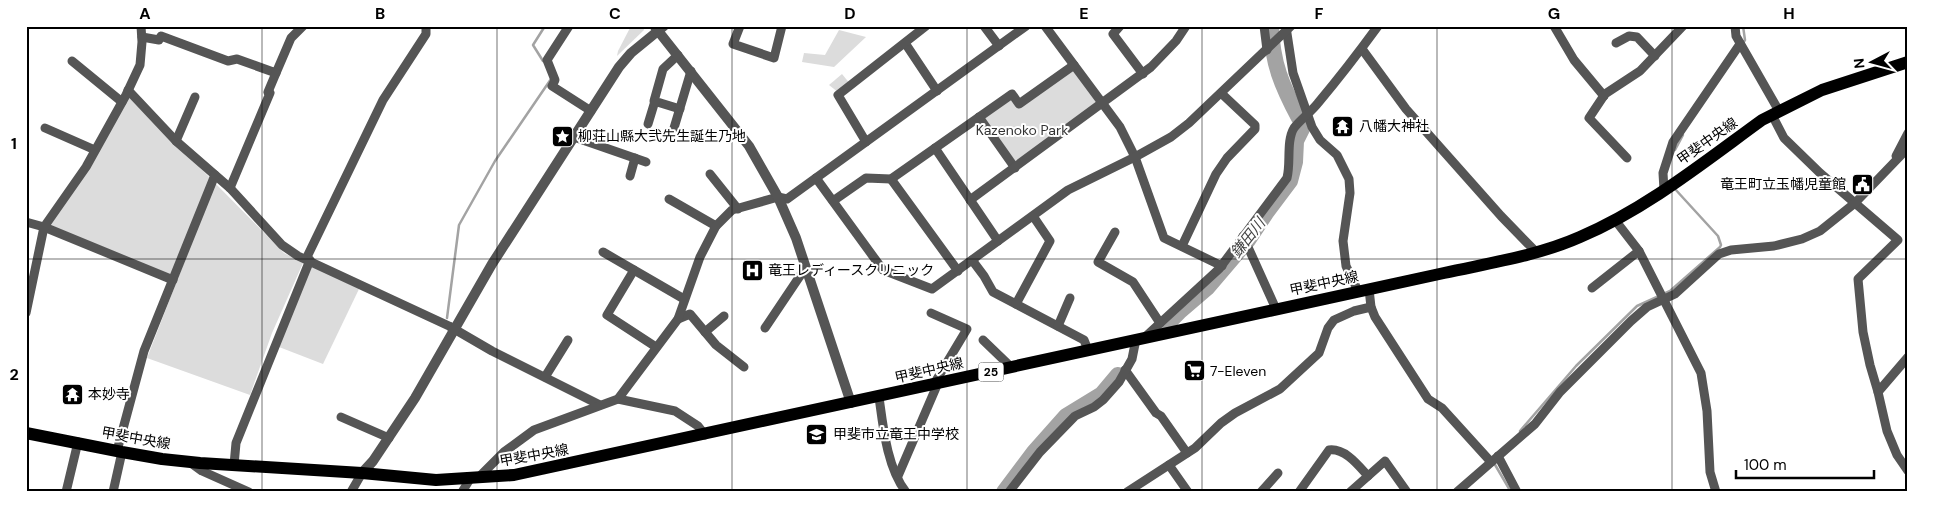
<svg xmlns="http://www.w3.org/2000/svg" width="1934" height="518" font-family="'DM Sans','Noto Sans JP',sans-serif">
	<rect width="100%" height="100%" fill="#fff"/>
	<!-- green -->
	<g fill="#dcdcdc">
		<path d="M 631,26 L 643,26 L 644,30 L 617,56 L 618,51 Z"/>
		<path d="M 839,30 L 866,37 L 834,67 L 802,62 L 804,53 L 825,55 Z"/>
		<path d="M 1073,67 L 1101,104 L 1018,164 L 981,120 L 1010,99 L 1019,105 Z"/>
		<path d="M 842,74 L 851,85 L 839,93 L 829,85 Z"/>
		<path d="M 128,93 L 212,180 L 172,278 L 46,226 Z"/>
		<path d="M 215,183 L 284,253 L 303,263 L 272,333 L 250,395 L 147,358 Z"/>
		<path d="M 311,265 L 359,289 L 323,364 L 279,347 Z"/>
	</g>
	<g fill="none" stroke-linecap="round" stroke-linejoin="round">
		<!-- stream -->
		<g stroke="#a3a3a3" stroke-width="2.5">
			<path d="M 1743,26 L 1745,40 L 1743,43"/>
			<path d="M 543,61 L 533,45 L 545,26"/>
			<path d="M 1675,150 L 1683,135"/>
			<path d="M 447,318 L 459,225 L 495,161 L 551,79"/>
			<path d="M 1520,431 L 1576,366 L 1637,306 L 1670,291 L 1720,247 L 1721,245 L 1718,236 L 1675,189"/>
			<path d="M 1494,463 L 1511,492"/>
		</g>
		<!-- river -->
		<g stroke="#a3a3a3" stroke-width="16">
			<path d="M 1271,26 C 1272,63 1282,86 1299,118"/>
			<path d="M 1163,328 L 1179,312 L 1207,288 L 1248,240 L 1266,213 L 1290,181 L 1295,162 L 1296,141 L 1302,129"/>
			<path d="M 1004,492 L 1034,452 L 1066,416 L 1102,394 L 1118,375"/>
		</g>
		<!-- minor -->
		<g stroke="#555" stroke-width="9">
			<path d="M 569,26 L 547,60 L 555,80 L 552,86 L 591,111"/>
			<path d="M 740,26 L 733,44 L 774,58 L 782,26"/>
			<path d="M 984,26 L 999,46"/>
			<path d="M 1045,26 L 1120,127 L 1135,157 L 1164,238 L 1222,266"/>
			<path d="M 1120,26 L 1113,34 L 1143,74"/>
			<path d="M 1264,26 L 1267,50"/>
			<path d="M 1554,26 L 1574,60 L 1604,96"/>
			<path d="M 1735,26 L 1736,36 L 1779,111"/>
			<path d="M 1286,27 L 1293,73 L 1312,127 L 1320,140 L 1337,155 L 1349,179 L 1350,193 L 1343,241 L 1346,266 L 1358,291"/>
			<path d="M 142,37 L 159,40 L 161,36 L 228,61 L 237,59 L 276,73 L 291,38 L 303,26"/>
			<path d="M 905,43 L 937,91"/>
			<path d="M 1616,43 L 1629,36 L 1637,37 L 1655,56"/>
			<path d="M 1362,49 L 1406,109 L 1501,216 L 1536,252"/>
			<path d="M 678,55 L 663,69 L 654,101 L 680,109"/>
			<path d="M 72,61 L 122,102"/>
			<path d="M 128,90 L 176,141 L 230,188 L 282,245 L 298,256 L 449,326 L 492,351 L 600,405"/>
			<path d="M 1772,115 L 1784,138 L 1820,173 L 1898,240 L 1858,279 L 1863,332 L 1870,365 L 1878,392 L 1887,431 L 1897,455 L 1908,471"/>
			<path d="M 979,117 L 1015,168"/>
			<path d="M 648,124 L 655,101"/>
			<path d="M 45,128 L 95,150"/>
			<path d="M 674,128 L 691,71"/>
			<path d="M 574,137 L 646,162"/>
			<path d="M 176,141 L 195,97"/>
			<path d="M 866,142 L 838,95 L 926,26"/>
			<path d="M 935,148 L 998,241"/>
			<path d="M 1896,156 L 1908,133"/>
			<path d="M 1627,158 L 1589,118 L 1605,94 L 1640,71 L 1683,26"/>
			<path d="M 710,174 L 738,209"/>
			<path d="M 630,176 L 635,158"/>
			<path d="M 816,178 L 883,270 L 932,289 L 1068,190 L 1135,157 L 1171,137 L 1189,123 L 1291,26"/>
			<path d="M 891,179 L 958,271"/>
			<path d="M 230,188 L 270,93 L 268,92 L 276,73"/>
			<path d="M 1664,190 L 1663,173 L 1673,142 L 1740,44"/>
			<path d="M 669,199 L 716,226"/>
			<path d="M 970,200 L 1151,67 L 1176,41 L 1186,26"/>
			<path d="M 833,201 L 866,178 L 891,179 L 1012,94 L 1019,104 L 1074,65"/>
			<path d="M 1615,220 L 1639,251 L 1701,373 L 1707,411 L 1710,472 L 1716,492"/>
			<path d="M 26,222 L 44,227 L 173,280"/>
			<path d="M 1115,232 L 1098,262 L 1133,282 L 1160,323"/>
			<path d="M 1243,236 L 1276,309"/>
			<path d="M 1182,246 L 1216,174 L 1227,158 L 1255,129 L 1255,125 L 1222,94"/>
			<path d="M 603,252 L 684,299"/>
			<path d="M 306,259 L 383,100 L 426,34 L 426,26"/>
			<path d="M 972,260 L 984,276 L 993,292 L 1084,340 L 1088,350"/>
			<path d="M 634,270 L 607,315 L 656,347"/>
			<path d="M 1592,288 L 1639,251"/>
			<path d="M 1369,289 L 1371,307 L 1375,317 L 1428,399 L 1442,408 L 1491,462"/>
			<path d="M 1016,304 L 1050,241 L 1033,216"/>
			<path d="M 26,313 L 44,227 L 86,167 L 126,95 L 140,65 L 142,42 L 141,26"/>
			<path d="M 931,313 L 967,329 L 934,384"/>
			<path d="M 678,319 L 690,314 L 716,345 L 744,367"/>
			<path d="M 1058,326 L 1070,298"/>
			<path d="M 765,328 L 806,267"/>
			<path d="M 705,332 L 724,316"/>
			<path d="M 1145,337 L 1219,269 L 1287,178 C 1291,163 1286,141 1294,128 C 1300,120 1312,111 1318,103 C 1339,78 1359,52 1378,26"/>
			<path d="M 983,340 L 1011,367"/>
			<path d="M 1125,370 L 1156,413 L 1161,416 L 1187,453"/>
			<path d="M 545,377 L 568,340"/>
			<path d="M 1878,392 L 1908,357"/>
			<path d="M 879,397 C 883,426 887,468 906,492"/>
			<path d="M 618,399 L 675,411 L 698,426 L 705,435"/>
			<path d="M 341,417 L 389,438"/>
			<path d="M 117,451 L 144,351 L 215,175"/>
			<path d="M 1498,456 L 1517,492"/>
			<path d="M 191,463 L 202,471 L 249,492"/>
			<path d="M 234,465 L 236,443 L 310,260"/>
			<path d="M 1169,465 L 1188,492"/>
			<path d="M 898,476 L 938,383"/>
			<path d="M 479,477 L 504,452 L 534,430 L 618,399 L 678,319 L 700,257 L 716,226 L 732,210 L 778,197 L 787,199 L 1026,26"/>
			<path d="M 66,492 L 78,442"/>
			<path d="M 113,492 L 122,452"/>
			<path d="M 351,492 L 362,473"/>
			<path d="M 462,492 L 470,479"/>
			<path d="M 1009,492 L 1040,452 L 1075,416 L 1094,407 L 1103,400 L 1119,382 L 1132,359 L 1136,339"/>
			<path d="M 1127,492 L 1195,448 L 1221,423 L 1235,413 L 1280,389 L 1319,353 L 1328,328 L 1334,320 L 1354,311 L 1371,307"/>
			<path d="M 1261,492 L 1278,473"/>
			<path d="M 1299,492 L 1329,450 C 1345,448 1358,465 1368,476"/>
			<path d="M 1350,492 L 1385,461 L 1407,492"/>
			<path d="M 1457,492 L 1535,424 L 1560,392 L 1631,321 L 1647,307 L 1675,294 L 1719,254 L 1731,250 L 1774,246 L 1802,239 L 1820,231 L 1855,203 L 1908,148"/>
		</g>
		<!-- tertiary -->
		<g stroke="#555" stroke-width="10">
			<path d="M 655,27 L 749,146 L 778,197 L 796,238 L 851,403"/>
			<path d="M 362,473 L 373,461 L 415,398 L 492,264 L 619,67 L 631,53 L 664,26"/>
		</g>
		<!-- primary -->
		<path stroke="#000" stroke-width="12" d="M 26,433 L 122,452 L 162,459 L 200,463 L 362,473 L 436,480 L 514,475 L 1444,273 C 1489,263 1537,256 1580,237 C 1646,209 1704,162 1762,120 L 1822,90 L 1908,62"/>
	</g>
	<!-- grid -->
	<path fill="none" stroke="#000" stroke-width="1" stroke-opacity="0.55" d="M 262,26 L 262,492M 497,26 L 497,492M 732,26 L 732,492M 967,26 L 967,492M 1202,26 L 1202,492M 1437,26 L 1437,492M 1672,26 L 1672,492M 26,259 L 1908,259"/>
	<!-- icons -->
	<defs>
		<symbol id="temple-square" viewBox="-11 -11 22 22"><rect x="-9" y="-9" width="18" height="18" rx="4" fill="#000" stroke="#fff"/><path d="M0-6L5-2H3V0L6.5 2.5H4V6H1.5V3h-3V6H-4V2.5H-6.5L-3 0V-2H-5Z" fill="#fff"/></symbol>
		<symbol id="sight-square" viewBox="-11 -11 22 22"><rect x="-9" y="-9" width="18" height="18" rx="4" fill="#000" stroke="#fff"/><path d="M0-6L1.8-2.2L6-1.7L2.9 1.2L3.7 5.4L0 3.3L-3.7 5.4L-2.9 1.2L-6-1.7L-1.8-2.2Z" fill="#fff"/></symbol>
		<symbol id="civic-square" viewBox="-11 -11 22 22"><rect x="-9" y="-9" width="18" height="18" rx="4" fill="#000" stroke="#fff"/><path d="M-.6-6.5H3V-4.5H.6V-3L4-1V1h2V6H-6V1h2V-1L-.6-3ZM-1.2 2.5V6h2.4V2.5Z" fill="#fff"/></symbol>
		<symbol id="hospital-square" viewBox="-11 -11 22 22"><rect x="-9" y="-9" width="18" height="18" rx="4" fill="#000" stroke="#fff"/><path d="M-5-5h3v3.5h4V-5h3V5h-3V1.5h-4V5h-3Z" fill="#fff"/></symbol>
		<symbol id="supermarket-square" viewBox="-11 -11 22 22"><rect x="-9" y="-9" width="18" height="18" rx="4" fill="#000" stroke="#fff"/><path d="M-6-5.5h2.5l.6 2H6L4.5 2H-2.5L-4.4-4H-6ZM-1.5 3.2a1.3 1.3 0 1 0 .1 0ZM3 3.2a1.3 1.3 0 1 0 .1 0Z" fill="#fff"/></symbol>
		<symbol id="school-square" viewBox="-11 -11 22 22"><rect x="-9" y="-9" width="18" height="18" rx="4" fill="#000" stroke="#fff"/><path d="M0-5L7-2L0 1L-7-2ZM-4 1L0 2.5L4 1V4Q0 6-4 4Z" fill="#fff"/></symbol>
	</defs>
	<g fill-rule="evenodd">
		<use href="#temple-square" x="1330" y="114" width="25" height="25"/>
		<use href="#sight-square" x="550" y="124" width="25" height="25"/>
		<use href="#civic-square" x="1850" y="172" width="25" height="25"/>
		<use href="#hospital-square" x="740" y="258" width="25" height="25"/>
		<use href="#supermarket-square" x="1182" y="358" width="25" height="25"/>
		<use href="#temple-square" x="60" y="382" width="25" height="25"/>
		<use href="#school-square" x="804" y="422" width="25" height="25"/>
	</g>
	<g text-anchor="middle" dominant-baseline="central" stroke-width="4" stroke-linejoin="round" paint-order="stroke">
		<!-- shield labels -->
		<rect fill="#fff" stroke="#4c4c4c" stroke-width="1" x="978.5" y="362.5" width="25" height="19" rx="4"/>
		<g font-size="12" font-weight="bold" fill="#000">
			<text x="991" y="372">25</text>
		</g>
		<!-- poi labels -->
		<g font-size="14" fill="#000" stroke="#fff" text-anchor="start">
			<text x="1359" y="126">八幡大神社</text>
			<text x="578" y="136">柳荘山縣大弐先生誕生乃地</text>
			<text x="1846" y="184" text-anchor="end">竜王町立玉幡児童館</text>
			<text x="768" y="270">竜王レディースクリニック</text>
			<text x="1210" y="371">7-Eleven</text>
			<text x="88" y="394">本妙寺</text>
			<text x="833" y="434">甲斐市立竜王中学校</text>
		</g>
		<!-- park labels -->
		<g font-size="14" fill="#333" stroke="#fff">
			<text x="1022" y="130">Kazenoko Park</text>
		</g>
		<!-- street labels -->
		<g font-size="14" fill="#000" stroke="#fff">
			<text transform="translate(1707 141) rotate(-35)">甲斐中央線</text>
			<text transform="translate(1324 283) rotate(-12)">甲斐中央線</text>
			<text transform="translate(929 370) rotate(-13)">甲斐中央線</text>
			<text transform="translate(136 438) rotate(10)">甲斐中央線</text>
			<text transform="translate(534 455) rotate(-10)">甲斐中央線</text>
		</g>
		<!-- water labels -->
		<g font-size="15" font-style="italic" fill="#444" stroke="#fff">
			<text transform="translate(1248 238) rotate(-52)">鎌田川</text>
		</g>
	</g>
	<!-- border -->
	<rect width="1934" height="518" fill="none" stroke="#ffffff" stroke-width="55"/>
	<!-- north arrow -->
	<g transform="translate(1872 62) rotate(264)" stroke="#ffffff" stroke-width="4" paint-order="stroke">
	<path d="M0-4L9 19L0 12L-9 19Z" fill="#000000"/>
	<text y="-8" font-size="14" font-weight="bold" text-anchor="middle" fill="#000000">N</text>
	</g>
	<!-- scale -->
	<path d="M1736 470v8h138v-8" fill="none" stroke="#000000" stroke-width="2.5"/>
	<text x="1744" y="470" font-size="15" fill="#000000" stroke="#ffffff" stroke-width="4" paint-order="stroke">100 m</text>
	<rect x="28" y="28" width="1878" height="462" fill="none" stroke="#000" stroke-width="2"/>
	<g font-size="16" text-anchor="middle" font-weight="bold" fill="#000">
		<text x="145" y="19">A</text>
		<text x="380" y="19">B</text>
		<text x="615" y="19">C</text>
		<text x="850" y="19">D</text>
		<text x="1084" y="19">E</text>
		<text x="1319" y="19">F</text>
		<text x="1554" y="19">G</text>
		<text x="1789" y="19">H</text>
		<text x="14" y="149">1</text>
		<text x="14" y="380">2</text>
	</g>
</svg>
